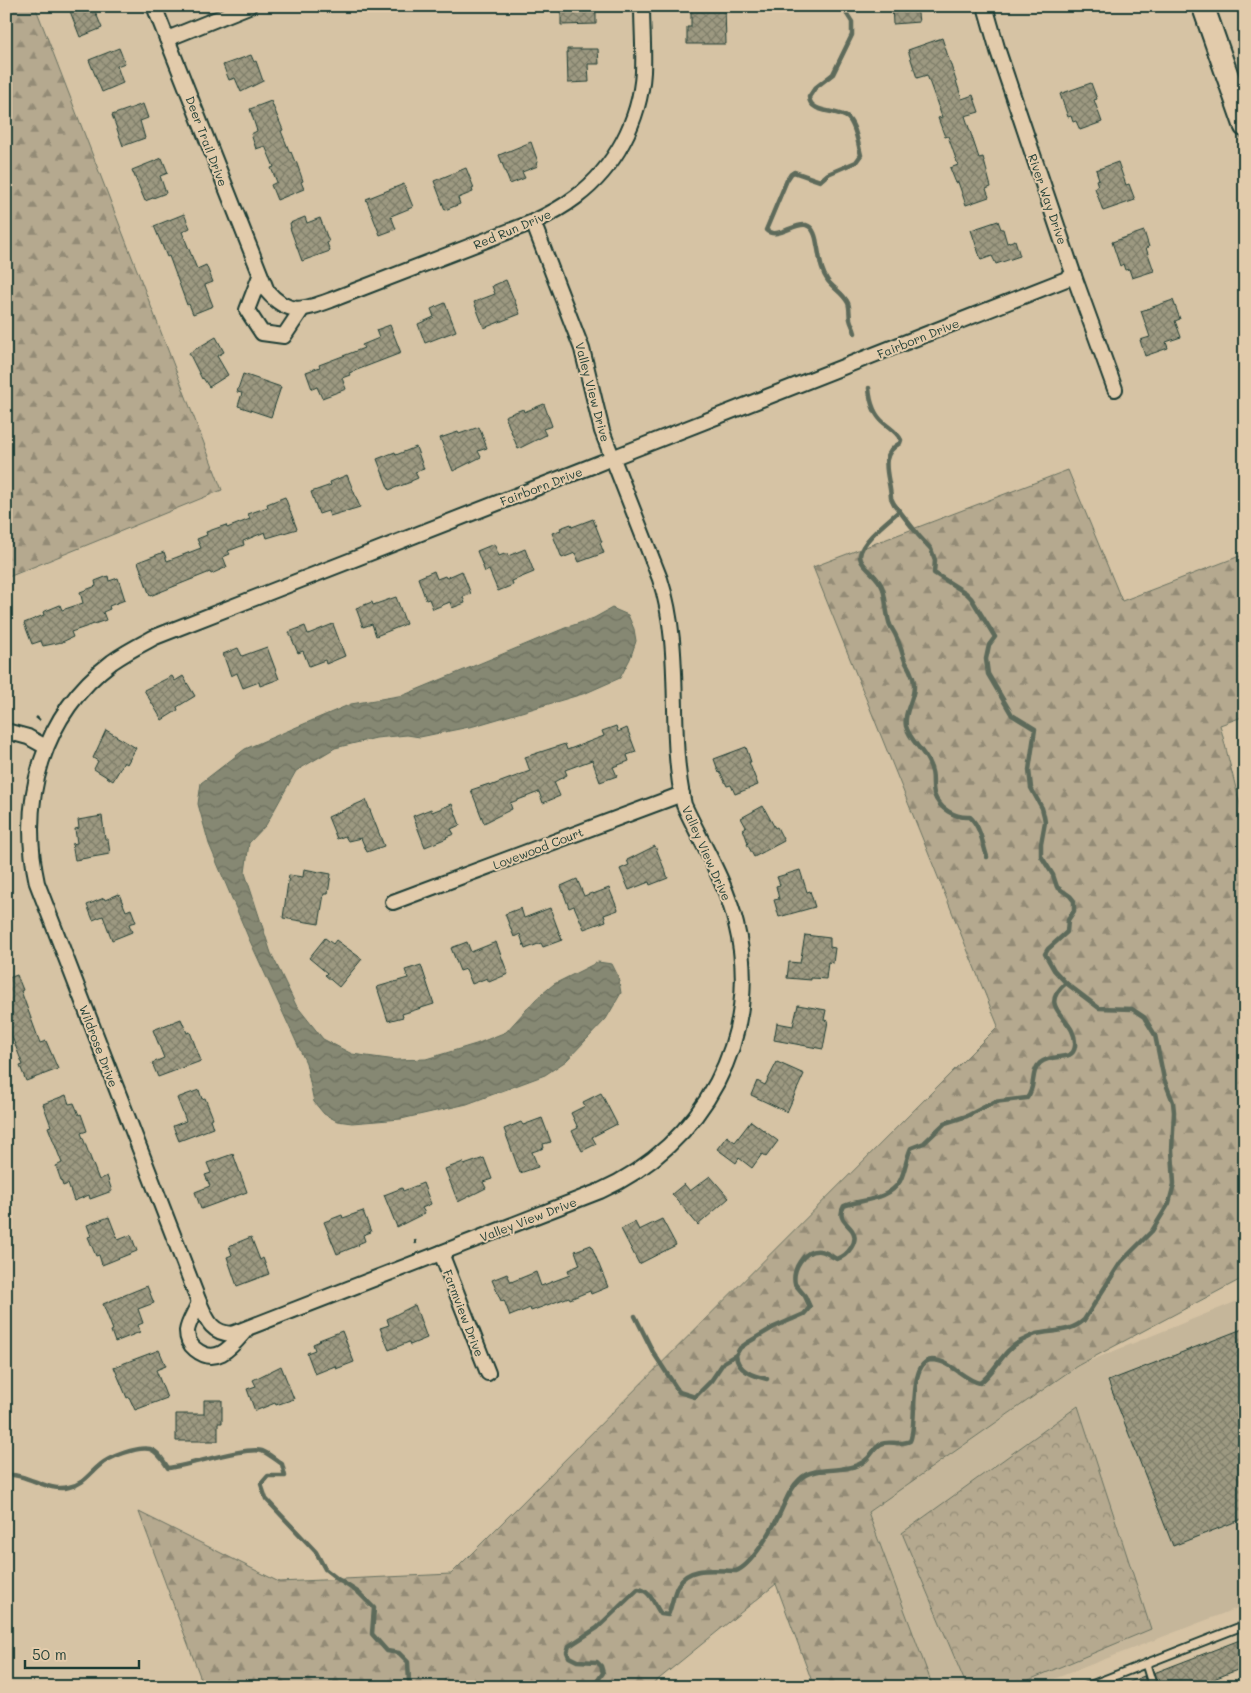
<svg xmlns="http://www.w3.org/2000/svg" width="1251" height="1693" font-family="Mali,sans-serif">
	<defs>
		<pattern id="forest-firs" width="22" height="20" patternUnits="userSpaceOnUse" patternTransform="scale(1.25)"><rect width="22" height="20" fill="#b5a98f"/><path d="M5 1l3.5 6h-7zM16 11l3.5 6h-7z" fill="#938b76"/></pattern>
		<pattern id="park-crowns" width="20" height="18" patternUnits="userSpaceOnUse" patternTransform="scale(1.25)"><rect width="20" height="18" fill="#b5a98f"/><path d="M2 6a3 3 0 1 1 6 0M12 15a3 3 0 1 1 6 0" fill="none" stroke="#938b76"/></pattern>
		<pattern id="water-waves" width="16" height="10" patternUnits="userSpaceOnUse" patternTransform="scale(1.25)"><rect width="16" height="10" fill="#868873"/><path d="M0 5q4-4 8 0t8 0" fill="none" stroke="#6d705f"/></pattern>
		<pattern id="building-cross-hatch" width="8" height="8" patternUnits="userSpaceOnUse" patternTransform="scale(1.25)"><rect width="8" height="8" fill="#9d9981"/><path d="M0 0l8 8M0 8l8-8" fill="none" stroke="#7f7e6a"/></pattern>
	</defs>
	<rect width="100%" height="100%" fill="#d6c3a4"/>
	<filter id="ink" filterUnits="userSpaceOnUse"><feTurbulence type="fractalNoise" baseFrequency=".02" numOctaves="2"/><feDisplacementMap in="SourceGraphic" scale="10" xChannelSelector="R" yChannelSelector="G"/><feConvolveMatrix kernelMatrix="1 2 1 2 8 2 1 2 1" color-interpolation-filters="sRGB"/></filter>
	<g filter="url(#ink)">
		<!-- built -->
		<path fill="#c5b69a" d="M 1245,1298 L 1245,1605 L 1033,1687 L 933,1687 L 868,1512 L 1077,1366 Z"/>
		<!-- forest -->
		<g fill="url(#forest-firs)" stroke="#6a7362">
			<path d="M 6,6 L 35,6 L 222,490 L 6,578 Z"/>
			<path d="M 1068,470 L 1122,601 L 1245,554 L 1245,716 L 1220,725 L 1245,824 L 1245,1277 L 1077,1366 L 868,1512 L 933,1687 L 814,1687 L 776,1584 L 649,1687 L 204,1687 L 139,1512 L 279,1582 L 451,1574 L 998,1026 L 813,567 Z"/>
		</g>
		<!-- park -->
		<path fill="url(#park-crowns)" stroke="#6a7362" d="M 1078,1406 L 1151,1629 L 1012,1687 L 967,1687 L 902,1533 Z"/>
		<!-- water -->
		<path fill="url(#water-waves)" stroke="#5d6a5a" d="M 612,608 L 628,615 L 634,629 L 636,641 L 630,659 L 620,678 L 586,693 L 474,726 L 420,737 L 407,735 L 376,738 L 335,748 L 296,771 L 266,825 L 249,843 L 245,873 L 271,953 L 296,1005 L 323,1039 L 352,1054 L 396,1060 L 426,1059 L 476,1044 L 506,1032 L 536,999 L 554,984 L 598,962 L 612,964 L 618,976 L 621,993 L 606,1019 L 566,1061 L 545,1075 L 467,1104 L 401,1119 L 352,1123 L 337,1121 L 324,1114 L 314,1102 L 306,1063 L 249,939 L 209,844 L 198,804 L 201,783 L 245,749 L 351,704 L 404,695 L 565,628 L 594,618 Z"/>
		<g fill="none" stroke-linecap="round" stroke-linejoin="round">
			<!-- stream -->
			<g stroke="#5d6a5a" stroke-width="4.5">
				<path d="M 804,6 L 809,9 L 830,6"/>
				<path d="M 840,6 L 845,11 L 852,22 L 852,35 L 833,74 L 815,88 L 809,97 C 810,114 837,109 848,118 C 856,126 858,144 861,155 L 856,162 L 828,174 L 820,181 L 794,172 L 791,174 L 787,180 L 766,230 C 777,240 793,223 806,225 C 814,227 816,237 817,244 C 820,257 820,270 828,281 C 834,289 843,293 848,303 C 850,308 849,314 850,319 C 851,324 854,328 855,333"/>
				<path d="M 899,511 C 889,520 860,542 860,556 C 860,567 879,575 883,589 C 886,600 886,611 889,622 C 890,627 894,631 896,636 C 900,644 902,653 905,661 C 908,666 911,672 913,678 C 918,696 903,710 906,726 C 909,739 922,749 928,761 C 936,777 931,780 934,794 C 939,809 955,818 970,817 C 980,826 983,844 987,857"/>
				<path d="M 635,1316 L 653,1352 L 679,1392 L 695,1397 L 711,1381 L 724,1362 L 736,1355 L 740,1348 L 747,1343 L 774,1327 L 804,1314 L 810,1307 L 805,1296 L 795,1284 C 792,1270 803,1249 820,1251 C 826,1251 831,1257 837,1259 C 847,1256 860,1241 852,1230 C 846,1222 837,1218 844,1206 C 862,1199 888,1201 900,1181 C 905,1171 906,1159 911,1148 L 924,1143 L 945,1123 L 967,1116 L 994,1102 L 1027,1098 C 1036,1088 1030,1072 1040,1063 C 1053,1052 1073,1063 1075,1046 C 1078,1017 1034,1010 1066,983"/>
				<path d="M 736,1355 C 737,1371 754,1376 767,1379"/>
				<path d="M 6,1475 C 28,1473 48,1493 69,1487 C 84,1484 89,1474 100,1465 C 109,1457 138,1446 150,1449 C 159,1452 164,1462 168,1468 C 188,1466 246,1446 262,1451 C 268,1453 276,1460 282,1464 L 285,1476 L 268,1476 L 261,1484 L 266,1499 L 316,1552 L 325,1569 L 339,1580 L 359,1593 L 374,1608 L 372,1634 L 387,1651 L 399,1653 L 408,1662 L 409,1682 L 413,1687"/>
				<path d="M 593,1687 L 603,1673 L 601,1666 L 597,1662 L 577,1661 L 569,1657 L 567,1652 L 569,1646 L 597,1628 L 638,1589 C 651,1590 654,1605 661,1614 L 668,1615 C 672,1606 673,1594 678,1585 C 689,1565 717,1571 736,1571 C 751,1566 772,1530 779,1515 C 785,1503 790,1488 800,1479 C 810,1469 828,1471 840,1469 C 850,1468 862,1465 868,1458 C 872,1454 875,1447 881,1444 C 889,1440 900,1446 910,1441 C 918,1426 907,1361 932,1360 C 951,1360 963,1380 980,1383 C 996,1371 1003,1350 1021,1341 C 1026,1339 1031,1336 1036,1334 C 1052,1330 1070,1333 1084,1320 L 1121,1262 L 1152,1231 L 1169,1203 L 1174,1184 L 1172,1150 L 1174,1112 L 1173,1102 L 1164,1079 L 1155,1035 L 1144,1017 L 1132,1009 L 1099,1008 L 1066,983 L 1054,970 L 1045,954 L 1048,949 L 1067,932 L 1068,920 L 1074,911 L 1074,901 L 1070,896 L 1057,887 L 1053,875 L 1041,856 L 1041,844 L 1045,822 L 1044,816 L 1042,808 L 1031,788 L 1029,770 L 1035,729 L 1012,715 L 988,674 L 986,659 L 989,645 L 995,637 L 971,598 L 966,593 L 934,573 L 935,560 L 931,549 L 919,536 L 894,504 L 891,498 C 890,476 877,456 900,443 L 901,440 C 897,432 891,429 884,423 C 873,414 870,401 869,388"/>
			</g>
		</g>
		<!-- building -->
		<g fill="url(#building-cross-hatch)" stroke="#1f3d34">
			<path d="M 68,6 L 93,6 L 102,28 L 80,37 Z"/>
			<path d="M 561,6 L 593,6 L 593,12 L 596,12 L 596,24 L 561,25 Z"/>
			<path d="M 691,6 L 725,6 L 726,44 L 687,44 L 687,27 L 691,27 Z"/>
			<path d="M 892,6 L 917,6 L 919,22 L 893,24 Z"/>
			<path d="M 942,38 L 962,99 L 973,95 L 979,112 L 965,116 L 979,158 L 983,157 L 991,187 L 986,189 L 989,197 L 966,205 L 958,182 L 956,183 L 950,168 L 958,165 L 948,136 L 945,137 L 938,118 L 942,117 L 927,75 L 917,78 L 908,50 Z"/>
			<path d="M 119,48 L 125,63 L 117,66 L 123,83 L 102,92 L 89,60 Z"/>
			<path d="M 567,49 L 598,49 L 599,64 L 588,64 L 589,82 L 568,83 Z"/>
			<path d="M 251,55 L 254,62 L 256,61 L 263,81 L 241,92 L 235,78 L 229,80 L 223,65 Z"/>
			<path d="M 1091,83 L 1097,99 L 1094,100 L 1102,122 L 1080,130 L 1076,121 L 1073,122 L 1071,116 L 1068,117 L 1060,94 Z"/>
			<path d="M 271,101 L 283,130 L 281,131 L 290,153 L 291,152 L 295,162 L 296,161 L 303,181 L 301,182 L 304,189 L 277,200 L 271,185 L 277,182 L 271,168 L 274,167 L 265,146 L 256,149 L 251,134 L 257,131 L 250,109 Z"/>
			<path d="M 143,104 L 148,118 L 140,121 L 145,138 L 123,146 L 112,115 Z"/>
			<path d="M 531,142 L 538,162 L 536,163 L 538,166 L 522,172 L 525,178 L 510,184 L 499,155 Z"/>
			<path d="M 162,158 L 168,173 L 160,176 L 166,193 L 145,201 L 132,170 Z"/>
			<path d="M 1118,162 L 1126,185 L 1129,184 L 1135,200 L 1103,211 L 1095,188 L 1098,186 L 1096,180 L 1099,179 L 1096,170 Z"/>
			<path d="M 466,168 L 474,188 L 472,189 L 473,192 L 458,198 L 460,204 L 445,210 L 434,181 Z"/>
			<path d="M 404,184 L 413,207 L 391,216 L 396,229 L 380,235 L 366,199 Z"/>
			<path d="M 184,214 L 190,228 L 182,232 L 197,269 L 206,265 L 213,282 L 205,285 L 213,306 L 193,314 L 189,304 L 187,305 L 169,256 L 167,257 L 154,226 Z"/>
			<path d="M 305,217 L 307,223 L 320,218 L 329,242 L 327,243 L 330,251 L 302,261 L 290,228 L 291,228 L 290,223 Z"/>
			<path d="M 998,221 L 1001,229 L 1003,229 L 1007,243 L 1015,240 L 1020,256 L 996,264 L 992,256 L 981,260 L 971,230 Z"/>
			<path d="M 1144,231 L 1149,247 L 1146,248 L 1154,271 L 1132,278 L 1129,269 L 1125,270 L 1123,264 L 1120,266 L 1112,242 Z"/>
			<path d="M 506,280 L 520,314 L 484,328 L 474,302 L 495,294 L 492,286 Z"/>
			<path d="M 1173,300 L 1180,319 L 1175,321 L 1181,337 L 1166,342 L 1168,348 L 1145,356 L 1140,340 L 1150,337 L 1141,311 Z"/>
			<path d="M 445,303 L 456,331 L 425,343 L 418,324 L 434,317 L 431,309 Z"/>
			<path d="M 390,325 L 401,353 L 349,373 L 350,375 L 342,378 L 346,389 L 322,398 L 317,387 L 312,389 L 306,372 L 320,367 L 319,365 L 364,348 L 362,345 L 379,338 L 376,330 Z"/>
			<path d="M 216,337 L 224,352 L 217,356 L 228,375 L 209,387 L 203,378 L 202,379 L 189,353 Z"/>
			<path d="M 243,374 L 281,387 L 271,417 L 238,406 L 242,393 L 237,392 Z"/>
			<path d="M 544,404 L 552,426 L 543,429 L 546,435 L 518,449 L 505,416 L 523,409 L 524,412 Z"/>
			<path d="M 479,427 L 487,448 L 478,451 L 481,457 L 453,471 L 440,438 L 458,432 L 459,434 Z"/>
			<path d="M 416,447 L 424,469 L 415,472 L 418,478 L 411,481 L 411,482 L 389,490 L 377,459 L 395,452 L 396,455 Z"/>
			<path d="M 347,475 L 360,507 L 330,516 L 328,511 L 319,514 L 311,492 L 331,485 L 330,482 Z"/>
			<path d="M 285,497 L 297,529 L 267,538 L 265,532 L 243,541 L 244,545 L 228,551 L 230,554 L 223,557 L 227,567 L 211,574 L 210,572 L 150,596 L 138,562 L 164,552 L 167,561 L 201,548 L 197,539 L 207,535 L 206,532 L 226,525 L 227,528 L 250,519 L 248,514 L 268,507 L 267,504 Z"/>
			<path d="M 593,519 L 602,542 L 600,543 L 604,553 L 579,562 L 575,553 L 562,558 L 552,533 L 561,530 L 560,528 L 571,524 L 572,527 Z"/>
			<path d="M 494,544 L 499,556 L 507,553 L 508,556 L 525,549 L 534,572 L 512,581 L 513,585 L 498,591 L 489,570 L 485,572 L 477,551 Z"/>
			<path d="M 434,571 L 437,579 L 445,576 L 446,578 L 462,571 L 471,594 L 463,597 L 465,603 L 452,608 L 450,602 L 433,609 L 429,599 L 426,600 L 418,578 Z"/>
			<path d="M 108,576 L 109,581 L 118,578 L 125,600 L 109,606 L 110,609 L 103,612 L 106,620 L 71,632 L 73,637 L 62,642 L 43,646 L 41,641 L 32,644 L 24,623 L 44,615 L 43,612 L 60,605 L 62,610 L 83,603 L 80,592 L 96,586 L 95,581 Z"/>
			<path d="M 396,597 L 406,624 L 376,636 L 372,624 L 363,627 L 356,608 L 372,602 L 373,605 Z"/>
			<path d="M 333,624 L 345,656 L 326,664 L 325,660 L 309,666 L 303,651 L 298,653 L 289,632 L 305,626 L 308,634 Z"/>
			<path d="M 267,647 L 279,679 L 260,686 L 259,682 L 243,688 L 237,673 L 231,676 L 223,654 L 238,648 L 242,656 Z"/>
			<path d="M 172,676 L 175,681 L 183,676 L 195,696 L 177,707 L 178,710 L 162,720 L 144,690 Z"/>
			<path d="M 616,726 L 618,732 L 627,728 L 636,752 L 627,755 L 629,761 L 613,767 L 617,776 L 600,782 L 592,760 L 565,770 L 567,775 L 554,782 L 560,796 L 543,803 L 539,792 L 510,803 L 512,809 L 484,823 L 471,790 L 489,784 L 490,786 L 530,771 L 525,757 L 565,744 L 567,750 L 604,736 L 602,731 Z"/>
			<path d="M 106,730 L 136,748 L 127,764 L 124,762 L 113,781 L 94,769 L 98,761 L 93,758 Z"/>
			<path d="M 746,747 L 751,762 L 749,762 L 758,785 L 735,794 L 731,785 L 727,786 L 720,772 L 719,773 L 714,759 Z"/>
			<path d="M 366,800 L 384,846 L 367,852 L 361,838 L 348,841 L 345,836 L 337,839 L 328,817 Z"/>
			<path d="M 452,804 L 460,825 L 451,829 L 454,834 L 446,837 L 447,838 L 425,847 L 413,816 L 431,809 L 432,812 Z"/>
			<path d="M 763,806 L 775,828 L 777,827 L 784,841 L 754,857 L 747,844 L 748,843 L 743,829 L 746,827 L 741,818 Z"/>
			<path d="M 102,816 L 105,839 L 108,839 L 110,854 L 75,860 L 72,844 L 77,843 L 75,829 L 79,828 L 78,820 Z"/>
			<path d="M 655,846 L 668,878 L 650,885 L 649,882 L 629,890 L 620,869 L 629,865 L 627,860 Z"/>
			<path d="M 304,869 L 331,874 L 328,894 L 324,894 L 319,924 L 283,918 L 289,875 L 303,877 Z"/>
			<path d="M 800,870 L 807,892 L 810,891 L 815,907 L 779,917 L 774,900 L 779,899 L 776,886 L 780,885 L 777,877 Z"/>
			<path d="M 577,879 L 584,896 L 592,893 L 593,894 L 609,888 L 618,910 L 604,915 L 606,921 L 584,929 L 574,906 L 569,908 L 561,886 Z"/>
			<path d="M 119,894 L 126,911 L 131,909 L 136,922 L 129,924 L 132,932 L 112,940 L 103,916 L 93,920 L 87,905 L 104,898 L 105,900 Z"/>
			<path d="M 521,908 L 524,918 L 550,908 L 562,940 L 543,947 L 541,943 L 525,949 L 520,934 L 514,937 L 505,914 Z"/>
			<path d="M 805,935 L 830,938 L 830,947 L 835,948 L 833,963 L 828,962 L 826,979 L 811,978 L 811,980 L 787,978 L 789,962 L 800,963 Z"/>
			<path d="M 325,938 L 333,944 L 336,940 L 362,959 L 339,987 L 325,975 L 327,973 L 309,958 Z"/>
			<path d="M 467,942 L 471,952 L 496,942 L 508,974 L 489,982 L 487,978 L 472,984 L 466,969 L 460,971 L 451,948 Z"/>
			<path d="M 421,965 L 434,1004 L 402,1014 L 403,1017 L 388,1021 L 377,987 L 408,978 L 405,970 Z"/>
			<path d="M 17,975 L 23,990 L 21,991 L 40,1043 L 46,1041 L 58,1069 L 26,1081 L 20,1066 L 23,1065 L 6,1022 L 6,979 Z"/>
			<path d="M 798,1005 L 826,1010 L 824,1020 L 828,1021 L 823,1049 L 774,1040 L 777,1023 L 793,1026 Z"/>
			<path d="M 181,1019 L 187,1033 L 190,1032 L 201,1061 L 158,1077 L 152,1063 L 164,1058 L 153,1030 Z"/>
			<path d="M 777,1062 L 804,1074 L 787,1112 L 751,1095 L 757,1081 L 765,1085 Z"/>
			<path d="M 199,1090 L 202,1099 L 205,1098 L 213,1118 L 210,1119 L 213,1128 L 179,1141 L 173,1126 L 186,1121 L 177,1098 Z"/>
			<path d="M 601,1093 L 617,1124 L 592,1137 L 596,1144 L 582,1151 L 572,1131 L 578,1128 L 571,1113 L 585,1106 L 583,1102 Z"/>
			<path d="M 66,1095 L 69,1104 L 74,1103 L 79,1115 L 81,1114 L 87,1131 L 81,1133 L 99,1180 L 107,1176 L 112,1191 L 90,1199 L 89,1195 L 74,1201 L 68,1184 L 63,1186 L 56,1166 L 62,1163 L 48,1127 L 51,1126 L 43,1104 Z"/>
			<path d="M 542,1118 L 551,1142 L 543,1144 L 544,1148 L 532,1152 L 538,1167 L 520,1173 L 504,1129 L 521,1122 L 523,1125 Z"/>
			<path d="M 751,1121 L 778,1141 L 766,1157 L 762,1154 L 752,1168 L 739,1158 L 736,1163 L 717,1149 L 727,1136 L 735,1142 Z"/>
			<path d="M 233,1154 L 247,1192 L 201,1209 L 195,1192 L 210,1186 L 205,1175 L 211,1173 L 207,1163 Z"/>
			<path d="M 484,1158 L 492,1179 L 483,1182 L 486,1188 L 458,1202 L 445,1169 L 463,1162 L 464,1165 Z"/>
			<path d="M 710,1176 L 729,1198 L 698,1225 L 672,1194 L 684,1184 L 690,1191 Z"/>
			<path d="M 423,1183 L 431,1204 L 422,1208 L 425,1213 L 397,1227 L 384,1195 L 402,1188 L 403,1191 Z"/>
			<path d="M 363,1211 L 371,1232 L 363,1235 L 365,1241 L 358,1244 L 359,1245 L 337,1254 L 324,1222 L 342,1215 L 343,1218 Z"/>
			<path d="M 109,1217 L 118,1240 L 131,1235 L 137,1251 L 102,1265 L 99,1255 L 96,1256 L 88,1237 L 91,1236 L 87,1225 Z"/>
			<path d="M 662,1219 L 676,1245 L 639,1264 L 621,1229 L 635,1222 L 639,1230 Z"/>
			<path d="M 251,1237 L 260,1260 L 263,1258 L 269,1274 L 237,1286 L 227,1257 L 232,1255 L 229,1246 Z"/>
			<path d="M 591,1245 L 608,1287 L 591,1294 L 590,1291 L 570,1299 L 569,1297 L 531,1311 L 530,1308 L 510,1316 L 504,1300 L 501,1301 L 492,1280 L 507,1274 L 511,1282 L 536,1272 L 541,1286 L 570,1275 L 568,1270 L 580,1265 L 575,1251 Z"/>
			<path d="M 147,1286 L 154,1303 L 138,1309 L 143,1323 L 138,1325 L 140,1332 L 115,1342 L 111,1331 L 113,1330 L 103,1304 Z"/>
			<path d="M 415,1305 L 427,1338 L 410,1345 L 409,1342 L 389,1350 L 380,1328 L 389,1325 L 387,1319 Z"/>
			<path d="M 1245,1328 L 1245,1518 L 1173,1546 L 1108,1381 Z"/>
			<path d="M 342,1331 L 354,1362 L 336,1369 L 335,1366 L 315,1374 L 307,1353 L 315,1350 L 313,1344 L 320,1341 L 319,1340 Z"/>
			<path d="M 159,1350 L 166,1366 L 156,1370 L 167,1398 L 135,1410 L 129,1397 L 127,1398 L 114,1367 Z"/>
			<path d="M 281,1366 L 294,1399 L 276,1405 L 275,1403 L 255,1411 L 247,1389 L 256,1386 L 253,1380 Z"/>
			<path d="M 204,1400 L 222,1400 L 222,1423 L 218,1423 L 218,1441 L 176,1441 L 176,1414 L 204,1414 Z"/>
			<path d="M 1245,1638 L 1245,1667 L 1193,1687 L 1158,1687 L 1154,1673 Z"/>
			<path d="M 1144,1676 L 1147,1687 L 1120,1687 L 1120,1686 Z"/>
		</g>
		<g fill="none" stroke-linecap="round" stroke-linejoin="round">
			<defs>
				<g id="lane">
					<path d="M 1146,1664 L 1153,1687"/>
					<path d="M 1086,1687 L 1245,1625"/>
				</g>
				<g id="street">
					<path d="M 154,6 L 267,291 C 288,316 304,310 331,300 L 533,222 C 548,215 563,207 576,197 C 615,168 640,120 643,72 C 644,50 642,28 642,6"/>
					<path d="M 985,6 L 998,51 L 1074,276 L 1115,389"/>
					<path d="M 167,39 L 249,6"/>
					<path d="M 533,222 L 582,349 L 602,431 L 660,579 C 684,653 667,731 684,805 C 702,844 726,882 736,924 C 764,1036 703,1145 600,1191 L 232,1334 C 211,1333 207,1320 199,1302 L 37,883 C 19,800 42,715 112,662 C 126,652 140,645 155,637 L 592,466 L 612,458 L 1074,276"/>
					<path d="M 260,276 L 247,310 L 262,333 L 284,336 L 302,309"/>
					<path d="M 6,731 L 28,737 L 46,747"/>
					<path d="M 393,902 L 682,794"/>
					<path d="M 441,1253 L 488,1373"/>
					<path d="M 199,1302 C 196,1311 188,1322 187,1331 C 187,1338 190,1345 195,1349 C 217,1367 232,1346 246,1330"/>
				</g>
				<path id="primary" d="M 1203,6 L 1245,126"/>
			</defs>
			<!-- lane casing -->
			<use href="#lane" stroke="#1f3d34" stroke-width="11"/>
			<!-- street casing -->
			<use href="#street" stroke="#1f3d34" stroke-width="18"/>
			<!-- primary casing -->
			<use href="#primary" stroke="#1f3d34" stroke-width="25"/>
			<!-- path -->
			<g stroke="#1f3d34" stroke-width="2.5" stroke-dasharray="5 4" stroke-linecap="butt">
				<path d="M 36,717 L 42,722"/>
				<path d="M 415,1240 L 416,1244"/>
			</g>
			<!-- lane -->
			<use href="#lane" stroke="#e2cbab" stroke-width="7"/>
			<!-- street -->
			<use href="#street" stroke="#e2cbab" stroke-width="14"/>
			<!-- primary -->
			<use href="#primary" stroke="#e2cbab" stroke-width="21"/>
		</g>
	</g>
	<g text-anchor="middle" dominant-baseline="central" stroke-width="4" stroke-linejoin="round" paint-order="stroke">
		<!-- street labels -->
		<g font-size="12" fill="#1f3d34" stroke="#e2cbab">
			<text transform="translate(207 141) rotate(69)">Deer Trail Drive</text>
			<text transform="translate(1048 199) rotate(71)">River Way Drive</text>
			<text transform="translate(512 229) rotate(-23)">Red Run Drive</text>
			<text transform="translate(918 338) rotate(-22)">Fairborn Drive</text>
			<text transform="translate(593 392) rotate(75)">Valley View Drive</text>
			<text transform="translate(541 486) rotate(-21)">Fairborn Drive</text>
			<text transform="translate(538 848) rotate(-21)">Lovewood Court</text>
			<text transform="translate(707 853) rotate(66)">Valley View Drive</text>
			<text transform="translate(99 1046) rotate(69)">Wildrose Drive</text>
			<text transform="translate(528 1219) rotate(-21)">Valley View Drive</text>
			<text transform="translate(464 1313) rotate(69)">Farmview Drive</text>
		</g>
	</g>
	<!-- margin -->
	<rect width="1251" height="1693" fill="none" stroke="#e2cbab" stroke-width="25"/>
	<rect x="12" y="12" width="1226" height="1668" fill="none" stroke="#1f3d34" stroke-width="2" filter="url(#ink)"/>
	<!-- scale -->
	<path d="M25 1660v8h114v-8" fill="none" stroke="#1f3d34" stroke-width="2.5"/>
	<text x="32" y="1660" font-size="15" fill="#1f3d34" stroke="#e2cbab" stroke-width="4" paint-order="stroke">50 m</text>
</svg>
